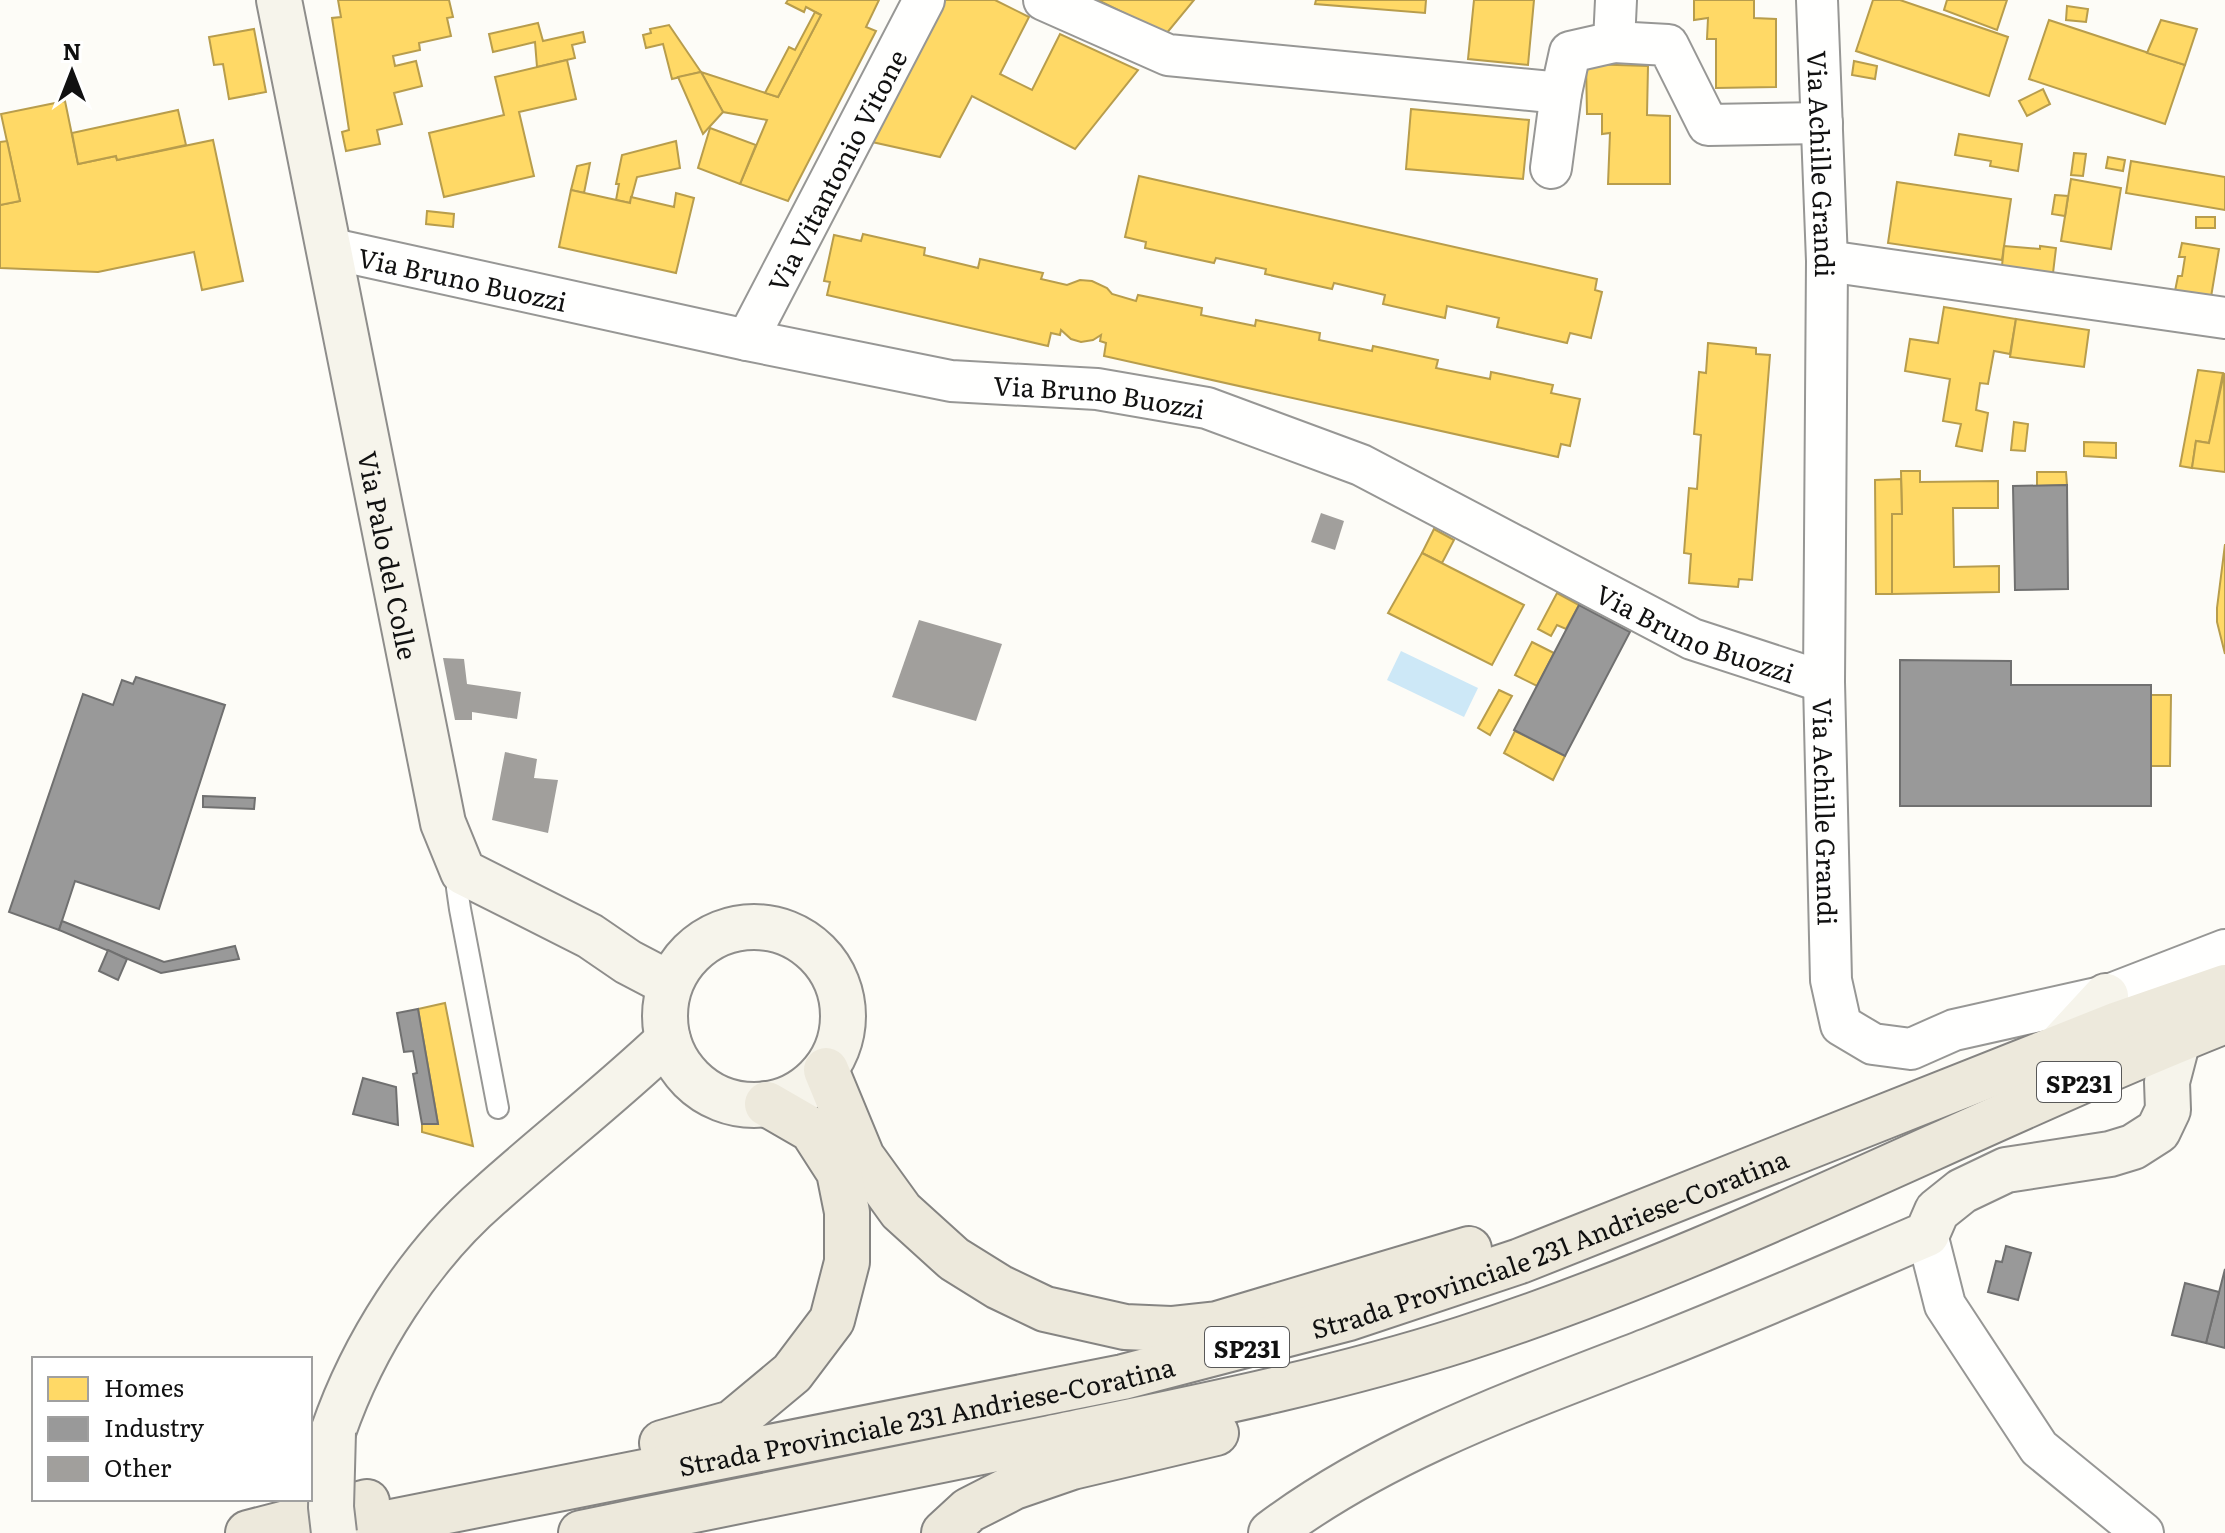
<svg xmlns="http://www.w3.org/2000/svg" width="2225" height="1533" font-family="Literata,serif">
	<rect width="100%" height="100%" fill="#fdfcf7"/>
	<!-- water -->
	<path fill="#cde8f7" d="M 1401,651 L 1478,688 L 1464,717 L 1387,680 Z"/>
	<!-- homes -->
	<g fill="#ffd966" stroke="#b89d4c" stroke-width="2">
		<path d="M 338,0 L 449,0 L 453,17 L 447,18 L 451,36 L 419,43 L 420,50 L 393,56 L 395,66 L 416,61 L 422,86 L 394,93 L 402,124 L 377,130 L 380,144 L 346,151 L 342,132 L 349,130 L 332,18 L 341,17 Z"/>
		<path d="M 788,0 L 879,0 L 866,27 L 876,31 L 788,201 L 740,184 L 767,120 L 723,112 L 701,72 L 778,97 L 821,15 L 806,7 L 804,12 L 786,3 Z"/>
		<path d="M 943,0 L 995,0 L 1029,17 L 1000,74 L 1032,90 L 1060,34 L 1138,70 L 1075,149 L 972,96 L 940,157 L 872,142 Z"/>
		<path d="M 1098,0 L 1194,0 L 1166,34 Z"/>
		<path d="M 1316,0 L 1426,0 L 1425,13 L 1315,4 Z"/>
		<path d="M 1474,0 L 1534,0 L 1528,65 L 1468,59 Z"/>
		<path d="M 1694,0 L 1754,0 L 1754,18 L 1776,19 L 1776,87 L 1716,88 L 1716,39 L 1707,39 L 1708,18 L 1694,20 Z"/>
		<path d="M 1873,0 L 1900,0 L 2008,37 L 1989,96 L 1856,51 Z"/>
		<path d="M 1947,0 L 2007,0 L 1997,30 L 1944,10 Z"/>
		<path d="M 2067,6 L 2088,9 L 2086,22 L 2066,20 Z"/>
		<path d="M 815,12 L 821,15 L 778,97 L 765,93 L 789,47 L 795,50 Z"/>
		<path d="M 2049,20 L 2185,65 L 2165,124 L 2029,79 Z"/>
		<path d="M 2161,20 L 2197,29 L 2185,65 L 2147,53 Z"/>
		<path d="M 538,23 L 543,41 L 583,32 L 585,42 L 572,45 L 575,58 L 537,67 L 535,42 L 493,52 L 489,34 Z"/>
		<path d="M 669,25 L 701,72 L 672,79 L 663,44 L 646,48 L 643,35 L 651,33 L 650,29 Z"/>
		<path d="M 254,29 L 266,92 L 229,99 L 223,64 L 214,65 L 209,37 Z"/>
		<path d="M 567,60 L 576,99 L 519,112 L 534,176 L 444,197 L 429,133 L 504,115 L 495,77 Z"/>
		<path d="M 1854,61 L 1877,66 L 1875,79 L 1852,75 Z"/>
		<path d="M 1586,64 L 1648,66 L 1647,115 L 1670,116 L 1670,184 L 1608,184 L 1610,133 L 1602,134 L 1602,114 L 1587,114 Z"/>
		<path d="M 701,72 L 723,112 L 703,134 L 678,77 Z"/>
		<path d="M 2043,89 L 2050,104 L 2027,116 L 2019,101 Z"/>
		<path d="M 65,101 L 78,164 L 116,156 L 117,160 L 213,140 L 243,281 L 202,290 L 194,252 L 98,272 L 0,268 L 0,205 L 20,201 L 1,114 Z"/>
		<path d="M 1411,109 L 1529,120 L 1523,179 L 1406,169 Z"/>
		<path d="M 178,110 L 186,145 L 117,160 L 116,156 L 78,164 L 72,133 Z"/>
		<path d="M 710,128 L 756,145 L 740,184 L 698,168 Z"/>
		<path d="M 1959,134 L 2022,144 L 2018,171 L 1990,166 L 1991,161 L 1955,155 Z"/>
		<path d="M 7,141 L 20,201 L 0,205 L 0,142 Z"/>
		<path d="M 676,141 L 680,168 L 637,177 L 630,203 L 616,200 L 619,184 L 616,184 L 622,155 Z"/>
		<path d="M 2074,153 L 2086,154 L 2083,176 L 2071,175 Z"/>
		<path d="M 2108,157 L 2125,160 L 2123,171 L 2106,168 Z"/>
		<path d="M 2131,161 L 2225,177 L 2225,210 L 2126,193 Z"/>
		<path d="M 590,163 L 584,193 L 571,190 L 577,166 Z"/>
		<path d="M 1139,176 L 1597,279 L 1595,290 L 1602,292 L 1591,338 L 1570,333 L 1567,343 L 1497,327 L 1499,318 L 1447,306 L 1445,318 L 1383,304 L 1385,295 L 1334,283 L 1332,289 L 1265,274 L 1266,269 L 1216,258 L 1214,263 L 1145,248 L 1146,242 L 1125,237 Z"/>
		<path d="M 2071,179 L 2121,188 L 2111,249 L 2061,241 Z"/>
		<path d="M 1897,182 L 2011,199 L 2002,260 L 1888,243 Z"/>
		<path d="M 571,190 L 630,203 L 631,197 L 674,207 L 676,193 L 694,198 L 676,273 L 559,247 Z"/>
		<path d="M 2055,195 L 2068,196 L 2065,216 L 2052,214 Z"/>
		<path d="M 427,211 L 454,214 L 453,227 L 426,224 Z"/>
		<rect x="2196" y="217" width="19" height="11"/>
		<path d="M 863,234 L 925,248 L 924,255 L 978,268 L 980,259 L 1043,273 L 1041,279 L 1067,285 L 1080,280 L 1092,281 L 1107,288 L 1112,294 L 1136,301 L 1138,295 L 1202,308 L 1201,315 L 1255,326 L 1256,320 L 1320,333 L 1319,340 L 1372,351 L 1373,346 L 1438,360 L 1436,368 L 1490,379 L 1491,372 L 1553,385 L 1551,393 L 1580,399 L 1570,446 L 1561,444 L 1558,457 L 1104,356 L 1106,343 L 1100,341 L 1101,335 L 1093,340 L 1081,342 L 1071,339 L 1061,330 L 1060,335 L 1051,333 L 1048,346 L 827,295 L 830,282 L 824,281 L 834,235 L 861,241 Z"/>
		<path d="M 2182,243 L 2219,249 L 2211,297 L 2175,291 L 2178,276 L 2182,276 L 2185,257 L 2179,257 Z"/>
		<path d="M 2004,246 L 2040,249 L 2040,246 L 2056,248 L 2053,273 L 2002,266 Z"/>
		<path d="M 1944,307 L 2016,319 L 2010,354 L 1994,351 L 1988,384 L 1980,383 L 1976,410 L 1988,413 L 1982,451 L 1956,446 L 1961,424 L 1943,421 L 1950,379 L 1905,371 L 1910,339 L 1938,343 Z"/>
		<path d="M 2016,319 L 2089,330 L 2084,367 L 2010,357 Z"/>
		<path d="M 1708,343 L 1756,348 L 1756,354 L 1770,355 L 1752,580 L 1739,579 L 1738,587 L 1689,583 L 1691,554 L 1684,553 L 1689,488 L 1697,489 L 1701,435 L 1694,434 L 1699,372 L 1706,373 Z"/>
		<path d="M 2198,370 L 2223,373 L 2209,443 L 2196,441 L 2192,468 L 2180,466 Z"/>
		<path d="M 2224,373 L 2225,472 L 2192,468 L 2196,441 L 2209,443 Z"/>
		<path d="M 2014,422 L 2028,424 L 2025,451 L 2011,450 Z"/>
		<path d="M 2084,442 L 2116,443 L 2116,458 L 2084,456 Z"/>
		<path d="M 1901,471 L 1920,471 L 1920,482 L 1998,481 L 1998,508 L 1953,508 L 1954,567 L 1999,566 L 1999,592 L 1892,594 L 1892,514 L 1902,514 Z"/>
		<path d="M 2037,472 L 2066,472 L 2067,485 L 2037,486 Z"/>
		<path d="M 1901,479 L 1902,514 L 1892,514 L 1892,594 L 1876,594 L 1875,480 Z"/>
		<path d="M 1434,529 L 1454,540 L 1442,563 L 1422,553 Z"/>
		<path d="M 2225,544 L 2225,654 L 2217,622 L 2217,608 Z"/>
		<path d="M 1422,553 L 1524,605 L 1492,665 L 1388,613 Z"/>
		<path d="M 1557,593 L 1579,605 L 1566,629 L 1557,625 L 1551,636 L 1538,629 Z"/>
		<path d="M 1532,642 L 1554,653 L 1537,686 L 1515,675 Z"/>
		<path d="M 1499,690 L 1512,696 L 1490,735 L 1478,728 Z"/>
		<path d="M 2151,695 L 2171,695 L 2170,766 L 2151,766 Z"/>
		<path d="M 1515,731 L 1565,756 L 1553,780 L 1504,753 Z"/>
		<path d="M 445,1003 L 473,1146 L 422,1132 L 422,1124 L 438,1124 L 418,1009 Z"/>
	</g>
	<!-- industry -->
	<g fill="#999" stroke="#707070" stroke-width="2">
		<path d="M 2067,485 L 2068,589 L 2015,590 L 2013,486 Z"/>
		<path d="M 1579,605 L 1630,632 L 1565,756 L 1514,730 Z"/>
		<path d="M 1900,660 L 2011,661 L 2011,685 L 2151,685 L 2151,806 L 1900,806 Z"/>
		<path d="M 136,677 L 225,705 L 159,909 L 75,881 L 59,930 L 9,912 L 83,694 L 113,705 L 122,680 L 133,684 Z"/>
		<path d="M 203,796 L 255,798 L 254,809 L 203,807 Z"/>
		<path d="M 62,921 L 164,962 L 235,946 L 239,959 L 161,973 L 59,930 Z"/>
		<path d="M 108,950 L 127,959 L 118,980 L 99,971 Z"/>
		<path d="M 418,1009 L 438,1124 L 422,1124 L 413,1074 L 417,1073 L 413,1051 L 404,1052 L 397,1013 Z"/>
		<path d="M 363,1078 L 396,1087 L 398,1125 L 353,1114 Z"/>
		<path d="M 2006,1246 L 2031,1253 L 2018,1300 L 1988,1292 L 1996,1261 L 2002,1262 Z"/>
		<path d="M 2225,1269 L 2225,1348 L 2206,1343 Z"/>
		<path d="M 2185,1283 L 2219,1292 L 2206,1343 L 2172,1335 Z"/>
	</g>
	<!-- building -->
	<g fill="#a19f9c">
		<path d="M 1321,513 L 1344,521 L 1335,550 L 1311,542 Z"/>
		<path d="M 919,620 L 1002,644 L 976,721 L 892,697 Z"/>
		<path d="M 443,658 L 464,659 L 467,684 L 521,692 L 517,719 L 472,712 L 472,720 L 455,720 Z"/>
		<path d="M 505,752 L 537,759 L 534,778 L 558,780 L 548,833 L 492,820 Z"/>
	</g>
	<g fill="none" stroke-linecap="round" stroke-linejoin="round">
		<defs>
			<path id="lane" d="M 463,872 L 457,888 L 460,909 L 498,1108"/>
			<g id="street">
				<path d="M 1044,0 L 1168,55 L 1561,93"/>
				<path id="s1" d="M 1817,0 L 1827,261 L 1824,682 L 1831,980 L 1841,1025 L 1873,1044 L 1911,1049 L 1954,1030 L 2106,996 L 2225,950"/>
				<path d="M 1614,42 L 1668,45 L 1708,125 L 1822,123"/>
				<path d="M 1551,168 L 1561,93 L 1570,52 L 1614,42 L 1616,0"/>
				<path id="s2" d="M 328,248 L 747,340 L 951,381 L 1097,389 L 1207,408 L 1361,465 L 1692,639 L 1824,682"/>
				<path d="M 1827,261 L 2225,318"/>
				<path id="s3" d="M 747,340 L 924,0"/>
				<path d="M 1927,1234 L 1945,1305 L 2039,1448 L 2143,1533"/>
			</g>
			<g id="secondary">
				<path id="s4" d="M 279,0 L 443,823 L 463,872 L 590,936 L 628,962 L 670,984"/>
				<circle cx="754" cy="1016" r="89"/>
				<path d="M 2058,1048 L 2106,996"/>
				<path d="M 333,1432 C 363,1345 419,1257 489,1196 C 548,1143 610,1095 668,1040"/>
				<path d="M 1271,1533 C 1384,1448 1522,1400 1653,1349 C 1745,1313 1836,1273 1927,1234 L 1937,1211 L 1962,1191 L 2006,1170 L 2110,1154 L 2133,1147 L 2158,1131 L 2168,1110 L 2167,1082 L 2178,1040"/>
			</g>
			<g id="primary">
				<path d="M 826,1070 L 862,1157 L 901,1211 L 954,1259 L 999,1287 L 1045,1309 L 1125,1327 L 1171,1329 L 1217,1324 L 1469,1249"/>
				<path d="M 662,1443 L 732,1423 L 792,1373 L 832,1320 L 847,1262 L 847,1212 L 839,1172 L 812,1130 L 767,1104"/>
				<path d="M 248,1533 L 367,1502"/>
				<path id="s5" d="M 336,1533 L 1123,1377 L 1349,1318 L 1520,1261 L 2118,1024 L 2225,987"/>
				<path d="M 581,1533 C 737,1501 893,1470 1050,1438 C 1189,1409 1328,1382 1463,1339 C 1726,1254 1969,1123 2225,1021"/>
				<path d="M 944,1533 L 969,1510 L 1014,1487 L 1072,1467 L 1216,1433"/>
			</g>
		</defs>
		<!-- lane casing -->
		<use href="#lane" stroke="#979795" stroke-width="24"/>
		<!-- street casing -->
		<use href="#street" stroke="#979795" stroke-width="44"/>
		<!-- secondary casing -->
		<use href="#secondary" stroke="#8e8d8b" stroke-width="48"/>
		<!-- primary casing -->
		<use href="#primary" stroke="#858482" stroke-width="48"/>
		<!-- lane -->
		<use href="#lane" stroke="#fffffe" stroke-width="20"/>
		<!-- street -->
		<use href="#street" stroke="#fffffe" stroke-width="40"/>
		<!-- secondary -->
		<use href="#secondary" stroke="#f6f4eb" stroke-width="44"/>
		<!-- primary -->
		<use href="#primary" stroke="#ede9dc" stroke-width="44"/>
		<defs>
			<path id="secondary-bridge" d="M 333,1432 L 331,1507 L 334,1533"/>
		</defs>
		<!-- secondary-bridge casing -->
		<use href="#secondary-bridge" stroke="#8e8d8b" stroke-width="48" stroke-linecap="butt"/>
		<!-- secondary-bridge -->
		<use href="#secondary-bridge" stroke="#f6f4eb" stroke-width="44"/>
	</g>
	<g text-anchor="middle" dominant-baseline="central" stroke-width="8" stroke-linejoin="round" paint-order="stroke">
		<!-- shield labels -->
		<g fill="#fff" stroke="#585858" stroke-width="2">
			<rect x="2037" y="1062" width="84" height="40" rx="6"/>
			<rect x="1205" y="1327" width="84" height="40" rx="6"/>
		</g>
		<g font-size="24" font-weight="bold" fill="#111">
			<text x="2079" y="1082">SP231</text>
			<text x="1247" y="1347">SP231</text>
		</g>
		<!-- street labels -->
		<g font-size="26" fill="#111" stroke="#fff">
			<text stroke="none"><textPath href="#s1" startOffset="164">Via Achille Grandi</textPath></text>
			<text stroke="none"><textPath href="#s3" startOffset="192">Via Vitantonio Vitone</textPath></text>
			<text stroke="none"><textPath href="#s2" startOffset="138">Via Bruno Buozzi</textPath></text>
			<text stroke="none"><textPath href="#s2" startOffset="786">Via Bruno Buozzi</textPath></text>
			<text stroke="none"><textPath href="#s4" startOffset="566">Via Palo del Colle</textPath></text>
			<text stroke="none"><textPath href="#s2" startOffset="1434">Via Bruno Buozzi</textPath></text>
			<text stroke="none"><textPath href="#s1" startOffset="812">Via Achille Grandi</textPath></text>
			<text stroke="none"><textPath href="#s5" startOffset="1250">Strada Provinciale 231 Andriese-Coratina</textPath></text>
			<text stroke="none"><textPath href="#s5" startOffset="602">Strada Provinciale 231 Andriese-Coratina</textPath></text>
		</g>
	</g>
	<!-- legend -->
	<rect x="32" y="1357" width="280" height="144" fill="#ffffff" stroke="#a0a0a0" stroke-width="2"/>
	<rect x="48" y="1377" width="40" height="24" fill="#ffd966" stroke="#a0a0a0" stroke-width="2"/>
	<text x="104" y="1397" font-size="24" fill="#111111">Homes</text>
	<rect x="48" y="1417" width="40" height="24" fill="#999999" stroke="#a0a0a0" stroke-width="2"/>
	<text x="104" y="1437" font-size="24" fill="#111111">Industry</text>
	<rect x="48" y="1457" width="40" height="24" fill="#a19f9c" stroke="#a0a0a0" stroke-width="2"/>
	<text x="104" y="1477" font-size="24" fill="#111111">Other</text>
	<!-- north arrow -->
	<g transform="translate(72 72)" stroke="#ffffff" stroke-width="6" paint-order="stroke">
	<path d="M0-6L14 30L0 20L-14 30Z" fill="#111111"/>
	<text y="-12" font-size="22" font-weight="bold" text-anchor="middle" fill="#111111">N</text>
	</g>
</svg>
